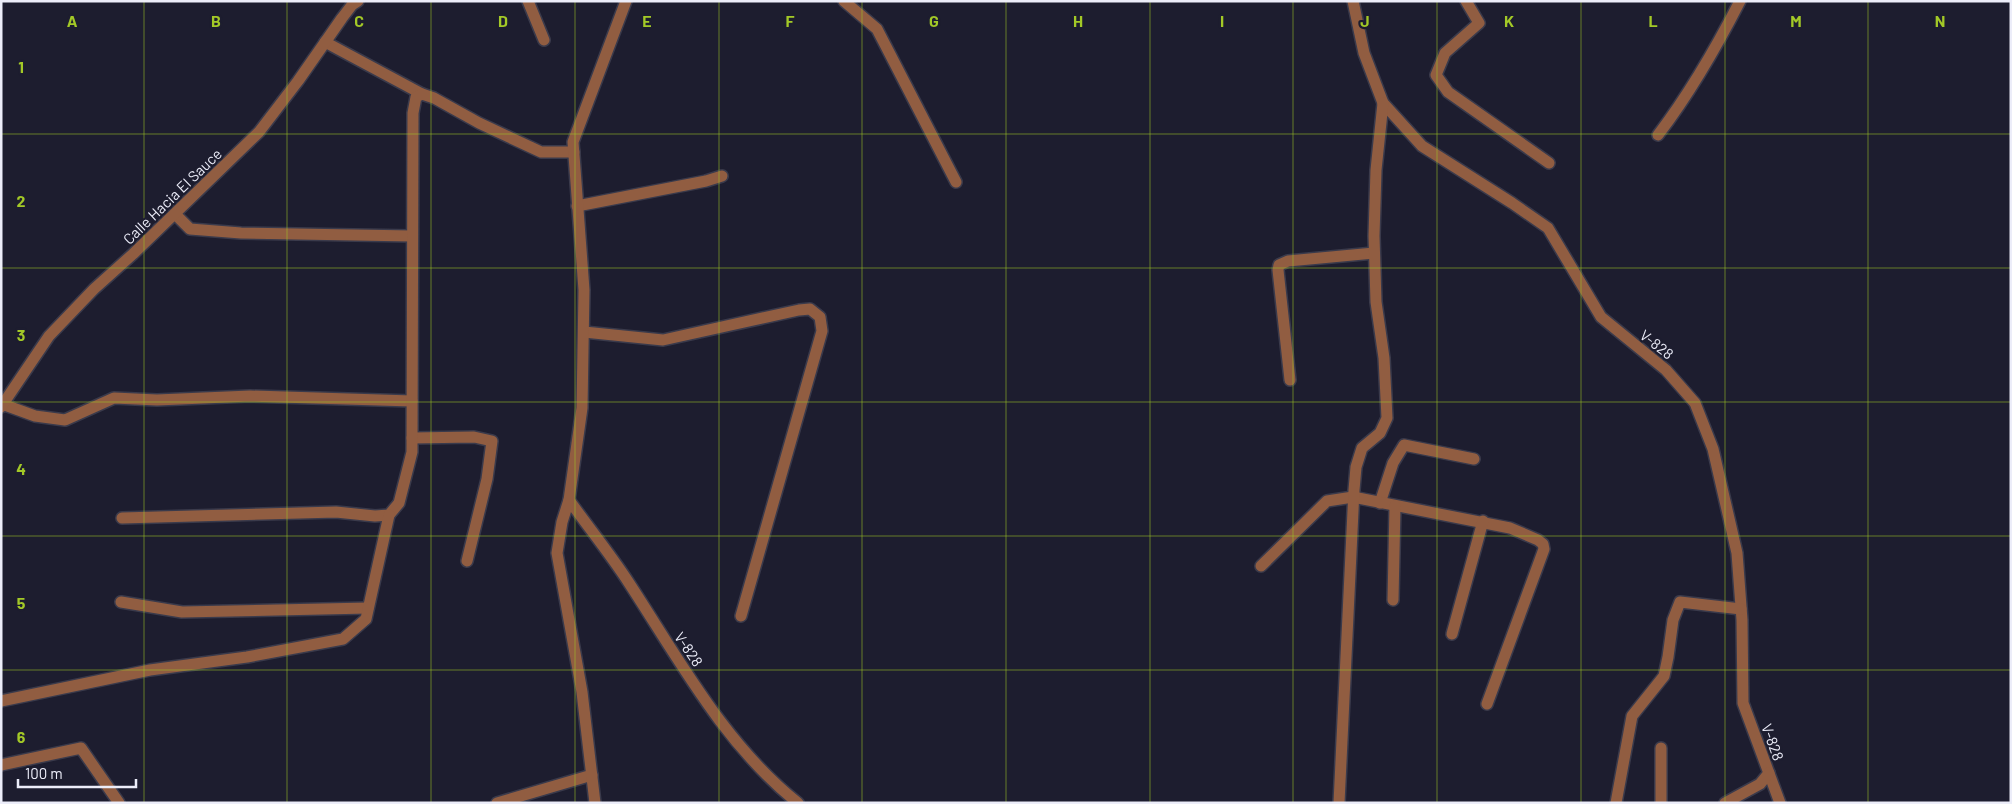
<svg xmlns="http://www.w3.org/2000/svg" width="2012" height="804" font-family="Barlow,sans-serif">
	<rect width="100%" height="100%" fill="#1d1d2f"/>
	<g fill="none" stroke-linecap="round" stroke-linejoin="round">
		<defs>
			<g id="minor">
				<path d="M 528,1 L 544,40"/>
				<path d="M 844,1 L 877,29 L 956,182"/>
				<path d="M 1353,1 L 1364,53 L 1383,103 L 1422,146 L 1512,203 L 1548,228 L 1601,317 L 1666,370 L 1695,403 L 1713,449 L 1737,553 L 1742,620 L 1743,703 L 1780,803"/>
				<path d="M 1466,1 L 1479,23 L 1445,53 L 1436,75 L 1448,92 L 1549,163"/>
				<path d="M 325,42 L 422,94"/>
				<path d="M 1658,135 C 1690,93 1716,48 1740,1"/>
				<path d="M 577,206 L 706,181 L 722,176"/>
				<path d="M 175,214 L 190,229 L 241,233 L 412,236"/>
				<path d="M 584,332 L 663,340 L 799,310 L 810,309 L 820,317 L 822,331 L 741,616"/>
				<path d="M 1290,380 L 1278,270 L 1279,265 L 1288,261 L 1374,253"/>
				<path d="M 2,404 L 35,416 L 65,420 L 114,398 L 157,400 L 250,396 L 412,401"/>
				<path d="M 1,407 L 49,336 L 94,289 L 133,254 L 259,132 L 298,81 L 342,18 L 352,5 L 358,1"/>
				<path d="M 412,438 L 474,437 L 492,441 L 487,479 L 467,561"/>
				<path d="M 569,500 C 589,528 611,555 629,583 C 680,661 725,745 798,803"/>
				<path d="M 1380,503 L 1393,463 L 1404,445 L 1474,459"/>
				<path d="M 122,518 L 336,512 L 375,516 L 389,515 L 399,503 L 412,452 L 413,113 L 416,97 L 422,94 L 434,98 L 479,123 L 541,152 L 574,152"/>
				<path d="M 1261,566 L 1327,501 L 1353,497 L 1510,528 L 1538,540 L 1543,544 L 1544,549 L 1487,704"/>
				<path d="M 1393,600 L 1395,506"/>
				<path d="M 121,602 L 182,612 L 368,608"/>
				<path d="M 1452,634 L 1483,521"/>
				<path d="M 1,701 L 150,670 L 247,657 L 343,639 L 366,619 L 389,515"/>
				<path d="M 1,765 L 81,748 L 119,803"/>
				<path d="M 497,803 L 592,775"/>
				<path d="M 595,803 L 582,692 L 557,553 L 562,522 L 569,500 L 582,408 L 584,290 L 573,142 L 626,1"/>
				<path d="M 1339,803 L 1354,490 L 1356,467 L 1362,448 L 1380,433 L 1387,418 L 1384,358 L 1376,302 L 1374,236 L 1376,170 L 1383,103"/>
				<path d="M 1616,803 L 1632,716 L 1664,676 L 1668,657 L 1673,620 L 1680,602 L 1741,609"/>
				<path d="M 1661,803 L 1661,748"/>
				<path d="M 1725,803 L 1760,784 L 1769,773"/>
			</g>
		</defs>
		<!-- minor casing -->
		<use href="#minor" stroke="#3a3a4b" stroke-width="14"/>
		<!-- minor -->
		<use href="#minor" stroke="#915d41" stroke-width="11"/>
	</g>
	<!-- grid -->
	<path fill="none" stroke="#a3c927" stroke-width="1" stroke-opacity="0.55" d="M 144,1 L 144,803M 287,1 L 287,803M 431,1 L 431,803M 575,1 L 575,803M 719,1 L 719,803M 862,1 L 862,803M 1006,1 L 1006,803M 1150,1 L 1150,803M 1293,1 L 1293,803M 1437,1 L 1437,803M 1581,1 L 1581,803M 1725,1 L 1725,803M 1868,1 L 1868,803M 1,134 L 2011,134M 1,268 L 2011,268M 1,402 L 2011,402M 1,536 L 2011,536M 1,670 L 2011,670"/>
	<g text-anchor="middle" dominant-baseline="central" stroke-width="4.5" stroke-linejoin="round" paint-order="stroke">
		<!-- street labels -->
		<g font-size="15" fill="#ecedf9" stroke="#1d1d2f">
			<text transform="translate(172 196) rotate(-44)">Calle Hacia El Sauce</text>
			<text transform="translate(1657 344) rotate(38)">V-828</text>
			<text transform="translate(689 649) rotate(56)">V-828</text>
			<text transform="translate(1773 742) rotate(70)">V-828</text>
		</g>
	</g>
	<g font-size="16" text-anchor="middle" font-weight="bold" fill="#a3c927" stroke="#1d1d2f" stroke-width="4.5" stroke-linejoin="round" paint-order="stroke">
		<text x="72" y="27">A</text>
		<text x="216" y="27">B</text>
		<text x="359" y="27">C</text>
		<text x="503" y="27">D</text>
		<text x="647" y="27">E</text>
		<text x="790" y="27">F</text>
		<text x="934" y="27">G</text>
		<text x="1078" y="27">H</text>
		<text x="1222" y="27">I</text>
		<text x="1365" y="27">J</text>
		<text x="1509" y="27">K</text>
		<text x="1653" y="27">L</text>
		<text x="1796" y="27">M</text>
		<text x="1940" y="27">N</text>
		<text x="21" y="73">1</text>
		<text x="21" y="207">2</text>
		<text x="21" y="341">3</text>
		<text x="21" y="475">4</text>
		<text x="21" y="609">5</text>
		<text x="21" y="743">6</text>
	</g>
	<!-- border -->
	<rect width="2012" height="804" fill="none" stroke="#ecedf9" stroke-width="5"/>
	<!-- scale -->
	<path d="M18 779v8h118v-8" fill="none" stroke="#ecedf9" stroke-width="2.5"/>
	<text x="25" y="779" font-size="15" fill="#ecedf9" stroke="#1d1d2f" stroke-width="4" paint-order="stroke">100 m</text>
</svg>
